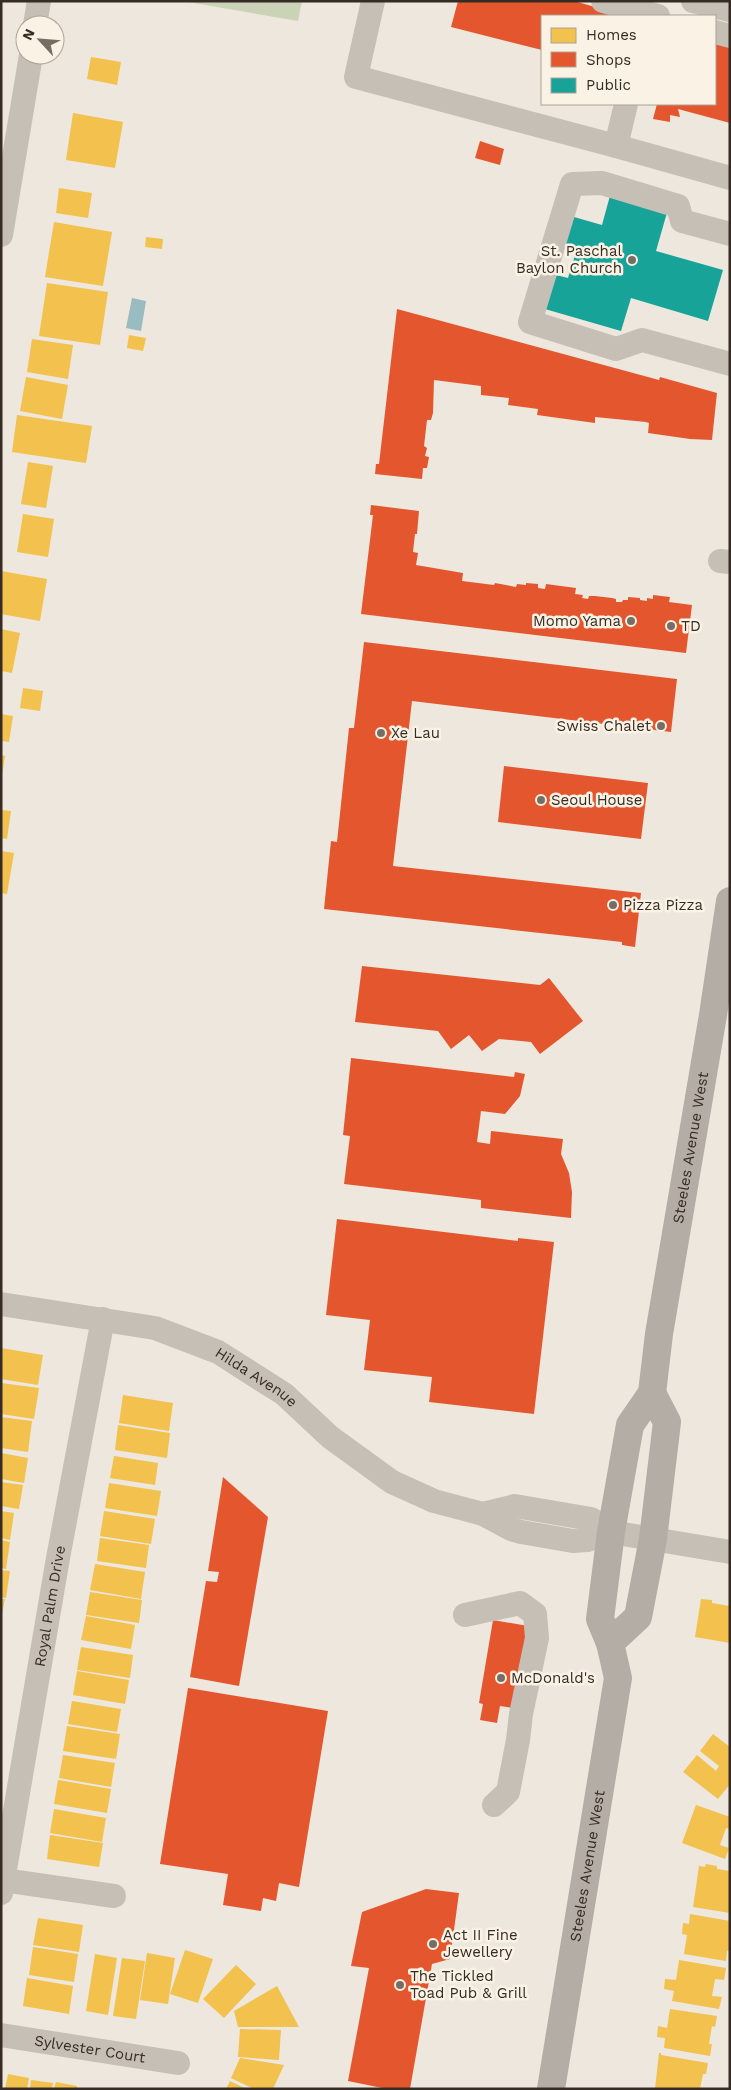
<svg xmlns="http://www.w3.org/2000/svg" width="731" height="2090" font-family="'Work Sans',sans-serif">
	<rect width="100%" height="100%" fill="#ede7dd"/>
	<!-- green -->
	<path fill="#cbd3b6" d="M 182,1 L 302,1 L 298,21 Z"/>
	<!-- water -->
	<path fill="#98bcbf" d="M 132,298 L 146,301 L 141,331 L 126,328 Z"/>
	<!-- homes -->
	<g fill="#f2c14e">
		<path d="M 91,57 L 121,62 L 117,85 L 87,79 Z"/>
		<path d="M 73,113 L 123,122 L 115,168 L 66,160 Z"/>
		<path d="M 59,188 L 92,193 L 88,218 L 56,213 Z"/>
		<path d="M 54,222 L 112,232 L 103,286 L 45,277 Z"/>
		<path d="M 146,237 L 163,239 L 162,249 L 145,247 Z"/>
		<path d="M 47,283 L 108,292 L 100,345 L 39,336 Z"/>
		<path d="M 129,335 L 146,338 L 143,351 L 127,348 Z"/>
		<path d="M 32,339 L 73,345 L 68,379 L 27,372 Z"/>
		<path d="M 26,377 L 68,385 L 62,419 L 20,411 Z"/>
		<path d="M 17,415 L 92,426 L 86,463 L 12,452 Z"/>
		<path d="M 28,462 L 53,466 L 46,508 L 21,504 Z"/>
		<path d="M 23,514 L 54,519 L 48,557 L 17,552 Z"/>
		<path d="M 1,571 L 47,579 L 40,621 L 1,614 Z"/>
		<path d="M 1,629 L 20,633 L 12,673 L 1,671 Z"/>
		<path d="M 23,688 L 43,691 L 40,711 L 20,708 Z"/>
		<path d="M 1,714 L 13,716 L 9,742 L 1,741 Z"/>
		<path d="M 1,755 L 5,756 L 2,775 L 1,775 Z"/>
		<path d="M 1,810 L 11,811 L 7,839 L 1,838 Z"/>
		<path d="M 1,851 L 14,853 L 7,894 L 1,893 Z"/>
		<path d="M 1,1348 L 43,1355 L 38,1385 L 1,1379 Z"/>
		<path d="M 1,1383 L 39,1388 L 34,1419 L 1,1414 Z"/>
		<path d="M 123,1395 L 173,1403 L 169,1431 L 119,1423 Z"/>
		<path d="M 1,1417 L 32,1421 L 28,1452 L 1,1448 Z"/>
		<path d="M 118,1425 L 170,1433 L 167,1458 L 115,1450 Z"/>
		<path d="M 1,1453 L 28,1458 L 24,1483 L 1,1479 Z"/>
		<path d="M 114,1456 L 158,1463 L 155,1485 L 110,1478 Z"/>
		<path d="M 1,1482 L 23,1485 L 19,1509 L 1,1506 Z"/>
		<path d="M 109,1483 L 161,1491 L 157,1516 L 105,1508 Z"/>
		<path d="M 1,1511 L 14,1513 L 10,1540 L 1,1538 Z"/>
		<path d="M 104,1511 L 155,1519 L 151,1544 L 100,1536 Z"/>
		<path d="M 100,1538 L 149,1545 L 146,1568 L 97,1561 Z"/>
		<path d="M 1,1540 L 10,1542 L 6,1569 L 1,1568 Z"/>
		<path d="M 95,1564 L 145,1572 L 141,1599 L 90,1590 Z"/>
		<path d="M 1,1570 L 10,1571 L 6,1598 L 1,1597 Z"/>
		<path d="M 90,1592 L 142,1600 L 139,1623 L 86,1615 Z"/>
		<path d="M 1,1599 L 5,1599 L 2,1614 L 1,1614 Z"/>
		<path d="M 701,1599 L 712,1600 L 712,1603 L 730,1606 L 730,1643 L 695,1637 Z"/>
		<path d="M 86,1616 L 135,1625 L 131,1649 L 81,1640 Z"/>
		<path d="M 81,1647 L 133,1655 L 130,1678 L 77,1670 Z"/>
		<path d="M 77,1671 L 129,1680 L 125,1704 L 73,1695 Z"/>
		<path d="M 72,1701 L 121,1709 L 117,1732 L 68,1724 Z"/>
		<path d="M 67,1726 L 120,1734 L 116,1759 L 63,1751 Z"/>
		<path d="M 713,1734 L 730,1747 L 730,1784 L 718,1799 L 683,1772 L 697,1755 L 716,1771 L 719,1766 L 700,1751 Z"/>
		<path d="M 63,1755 L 115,1763 L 111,1787 L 59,1778 Z"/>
		<path d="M 58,1780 L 111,1789 L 107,1813 L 54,1804 Z"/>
		<path d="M 696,1805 L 730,1817 L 730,1829 L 726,1828 L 720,1845 L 729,1848 L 725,1859 L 682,1843 Z"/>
		<path d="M 54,1809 L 106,1818 L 102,1842 L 50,1833 Z"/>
		<path d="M 50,1835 L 103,1843 L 99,1867 L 47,1859 Z"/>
		<path d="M 706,1864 L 717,1866 L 717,1869 L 730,1871 L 730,1913 L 693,1907 L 699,1866 L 705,1867 Z"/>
		<path d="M 690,1914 L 730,1921 L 730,1951 L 727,1951 L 726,1961 L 684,1954 L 687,1935 L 682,1934 L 683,1923 L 689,1924 Z"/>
		<path d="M 38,1918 L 83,1925 L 79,1952 L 33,1945 Z"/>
		<path d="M 33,1947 L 78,1954 L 74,1982 L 29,1975 Z"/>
		<path d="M 185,1950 L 213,1959 L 198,2003 L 170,1994 Z"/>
		<path d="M 147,1953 L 175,1958 L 168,2004 L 140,2000 Z"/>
		<path d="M 95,1954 L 117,1958 L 108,2015 L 86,2011 Z"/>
		<path d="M 122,1958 L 145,1961 L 136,2019 L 113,2016 Z"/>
		<path d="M 679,1960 L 726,1968 L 724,1980 L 715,1979 L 712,1996 L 722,1997 L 719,2009 L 672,2001 L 674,1991 L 664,1989 L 665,1979 L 676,1980 Z"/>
		<path d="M 236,1965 L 256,1984 L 224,2018 L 203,1999 Z"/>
		<path d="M 27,1978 L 73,1986 L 69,2014 L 23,2006 Z"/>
		<path d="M 277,1986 L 299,2027 L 238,2027 L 234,2011 Z"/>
		<path d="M 670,2009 L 717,2016 L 715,2027 L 712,2026 L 709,2044 L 712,2044 L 710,2056 L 664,2048 L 665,2038 L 657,2037 L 658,2026 L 667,2028 Z"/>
		<path d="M 240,2029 L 281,2030 L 279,2060 L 238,2057 Z"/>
		<path d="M 659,2053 L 661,2053 L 661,2055 L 708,2063 L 706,2074 L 703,2074 L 700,2089 L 655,2089 Z"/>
		<path d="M 240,2058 L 284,2065 L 273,2089 L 254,2089 L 231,2078 Z"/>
		<path d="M 8,2074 L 29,2078 L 27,2089 L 5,2089 Z"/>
		<path d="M 31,2080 L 53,2083 L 52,2089 L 30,2089 Z"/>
		<path d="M 230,2081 L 246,2089 L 226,2089 Z"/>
		<path d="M 56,2082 L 77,2086 L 77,2089 L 54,2089 Z"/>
	</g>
	<!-- shops -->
	<g fill="#e4572e">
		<path d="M 458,1 L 574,1 L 627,16 L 542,16 L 542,50 L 451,27 Z"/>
		<path d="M 715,40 L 730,44 L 730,123 L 678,109 L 680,117 L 670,115 L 670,122 L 653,119 L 657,104 L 715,104 Z"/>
		<path d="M 480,141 L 504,149 L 500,165 L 475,158 Z"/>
		<path d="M 397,309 L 659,380 L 660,377 L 717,393 L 712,440 L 690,439 L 648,433 L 649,423 L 646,422 L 595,417 L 595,423 L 537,415 L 538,409 L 508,405 L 509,398 L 481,395 L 481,386 L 434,380 L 433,413 L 431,420 L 427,420 L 424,446 L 427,448 L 425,456 L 429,457 L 427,468 L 423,468 L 422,479 L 375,474 L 376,464 L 379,464 Z"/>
		<path d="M 371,505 L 419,511 L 417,534 L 415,534 L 413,552 L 418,553 L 416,565 L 463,573 L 462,581 L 494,585 L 495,583 L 516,587 L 517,584 L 526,585 L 526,583 L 538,584 L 538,588 L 545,589 L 546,584 L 576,588 L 575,594 L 583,595 L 582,598 L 588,599 L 589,596 L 595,596 L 612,598 L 616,599 L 616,602 L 622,602 L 623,600 L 628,600 L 628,597 L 640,598 L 640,600 L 647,601 L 647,598 L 653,599 L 653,595 L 670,597 L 669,602 L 692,605 L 686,653 L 361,614 L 373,515 L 370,515 Z"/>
		<path d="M 364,642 L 677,679 L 671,732 L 412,701 L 393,866 L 641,893 L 635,947 L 622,945 L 622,942 L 324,909 L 331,841 L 337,842 L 349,728 L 354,728 Z"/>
		<path d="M 504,766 L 648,783 L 641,839 L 498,822 Z"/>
		<path d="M 362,966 L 540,985 L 549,978 L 583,1021 L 540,1054 L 531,1042 L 499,1039 L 482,1051 L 469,1035 L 451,1049 L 438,1031 L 355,1022 Z"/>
		<path d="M 351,1058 L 514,1077 L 515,1072 L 525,1074 L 520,1096 L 505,1114 L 481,1111 L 477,1142 L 490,1144 L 491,1131 L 563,1139 L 561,1154 L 569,1173 L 572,1192 L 571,1218 L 481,1208 L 481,1200 L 344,1184 L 350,1136 L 343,1135 Z"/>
		<path d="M 337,1219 L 518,1241 L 518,1238 L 554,1242 L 534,1414 L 429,1402 L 432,1377 L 364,1370 L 370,1320 L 326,1315 Z"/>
		<path d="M 223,1477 L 268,1517 L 239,1686 L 190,1677 L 206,1581 L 217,1582 L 219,1572 L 208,1571 Z"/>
		<path d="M 493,1620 L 528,1626 L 514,1708 L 500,1706 L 497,1723 L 480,1720 L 483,1704 L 479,1703 Z"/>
		<path d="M 188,1688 L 328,1711 L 299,1887 L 279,1883 L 276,1901 L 263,1898 L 261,1911 L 223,1905 L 228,1874 L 160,1864 Z"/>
		<path d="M 426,1889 L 459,1893 L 450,1959 L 432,1964 L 410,2089 L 387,2089 L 348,2081 L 369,1968 L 351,1966 L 362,1912 Z"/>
	</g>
	<!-- public -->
	<path fill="#17a398" d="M 611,192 L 668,209 L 656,251 L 723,270 L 708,321 L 631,298 L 621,331 L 538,307 L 548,273 L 568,278 L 577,249 L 559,244 L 567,215 L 602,225 Z"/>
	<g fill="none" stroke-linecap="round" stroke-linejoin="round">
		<!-- minor -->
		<g stroke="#c5bfb6" stroke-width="24">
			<path d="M 373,1 L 356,77 L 616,146"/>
			<path d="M 603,1 L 658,16"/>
			<path d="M 693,1 L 730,10"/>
			<path d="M 35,25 L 39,1"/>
			<path d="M 715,32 L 730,36"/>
			<path d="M 626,104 L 616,146 L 730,178"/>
			<path d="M 730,234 L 682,221 L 678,206 L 602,183 L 572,184 L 530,322 L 616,349 L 642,340 L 730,364"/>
			<path d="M 1,235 L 31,55"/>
			<path d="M 720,561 L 730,562"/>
			<path id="s1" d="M 1,1304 L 155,1328 L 218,1352 L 284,1394 L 330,1437 L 392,1482 L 434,1501 L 483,1514 L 511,1529 L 521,1532 L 573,1541 L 587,1540 L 611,1532"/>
			<path d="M 483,1514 L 515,1506 L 591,1519 L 611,1532 L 730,1552"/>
			<path d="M 465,1615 L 520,1603 L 535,1614 L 537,1638 L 521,1714 L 518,1740 L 508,1792 L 494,1805"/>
			<path d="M 3,1880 L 114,1896"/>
			<path id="s2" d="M 1,1893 L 58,1558 L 103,1319"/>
			<path id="s3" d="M 1,2035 L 178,2063"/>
		</g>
		<!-- major -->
		<g stroke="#b3ada6" stroke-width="28">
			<path d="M 610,1643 L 638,1617 L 653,1539 L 667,1422 L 652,1393"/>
			<path id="s4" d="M 551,2089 L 618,1678 L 610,1643 L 600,1619 L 611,1532 L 630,1425 L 652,1393 L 659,1334 L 713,1015 L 730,901"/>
		</g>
	</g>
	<!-- markers -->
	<g fill="#766d65" stroke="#faf2e4" stroke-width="2">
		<circle cx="632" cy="260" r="5"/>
		<circle cx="631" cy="621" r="5"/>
		<circle cx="671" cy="626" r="5"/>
		<circle cx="661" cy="726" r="5"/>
		<circle cx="381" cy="733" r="5"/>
		<circle cx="541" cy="800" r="5"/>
		<circle cx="613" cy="905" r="5"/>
		<circle cx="501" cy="1678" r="5"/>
		<circle cx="433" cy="1944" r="5"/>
		<circle cx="400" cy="1985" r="5"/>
	</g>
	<g text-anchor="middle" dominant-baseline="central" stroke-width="5" stroke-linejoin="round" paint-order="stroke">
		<!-- poi labels -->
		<g font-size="15" fill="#362c25" stroke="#faf2e4" text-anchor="start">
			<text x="622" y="251" text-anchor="end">St. Paschal<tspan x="622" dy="17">Baylon Church</tspan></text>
			<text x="621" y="621" text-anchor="end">Momo Yama</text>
			<text x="681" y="626">TD</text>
			<text x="651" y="726" text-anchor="end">Swiss Chalet</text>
			<text x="391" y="733">Xe Lau</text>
			<text x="551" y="800">Seoul House</text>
			<text x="623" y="905">Pizza Pizza</text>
			<text x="511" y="1678">McDonald's</text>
			<text x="443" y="1935">Act II Fine<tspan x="443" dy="17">Jewellery</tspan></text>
			<text x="410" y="1976">The Tickled<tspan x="410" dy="17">Toad Pub &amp; Grill</tspan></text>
		</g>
		<!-- street labels -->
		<g font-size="15" fill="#362c25" stroke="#faf2e4">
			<text stroke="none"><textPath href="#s4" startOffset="962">Steeles Avenue West</textPath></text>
			<text stroke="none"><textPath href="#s1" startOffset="269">Hilda Avenue</textPath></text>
			<text stroke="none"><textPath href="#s2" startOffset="291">Royal Palm Drive</textPath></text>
			<text stroke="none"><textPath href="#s4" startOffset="226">Steeles Avenue West</textPath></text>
			<text stroke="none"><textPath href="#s3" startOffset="90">Sylvester Court</textPath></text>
		</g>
	</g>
	<!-- border -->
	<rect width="731" height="2090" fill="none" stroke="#362c25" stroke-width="5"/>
	<!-- legend -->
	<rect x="541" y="15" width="175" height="90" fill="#faf2e4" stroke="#aca398"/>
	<rect x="551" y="28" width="25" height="15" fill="#f2c14e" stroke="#aca398"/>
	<text x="586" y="40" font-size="15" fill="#362c25">Homes</text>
	<rect x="551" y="52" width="25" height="15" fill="#e4572e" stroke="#aca398"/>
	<text x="586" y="65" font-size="15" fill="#362c25">Shops</text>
	<rect x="551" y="78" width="25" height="15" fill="#17a398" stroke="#aca398"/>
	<text x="586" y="90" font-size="15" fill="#362c25">Public</text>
	<!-- north arrow -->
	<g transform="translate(40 40) rotate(296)"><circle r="24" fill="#faf2e4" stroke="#aca398"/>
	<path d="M0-4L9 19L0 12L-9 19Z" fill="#766d65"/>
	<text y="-8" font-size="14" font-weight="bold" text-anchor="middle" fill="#362c25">N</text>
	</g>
</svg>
